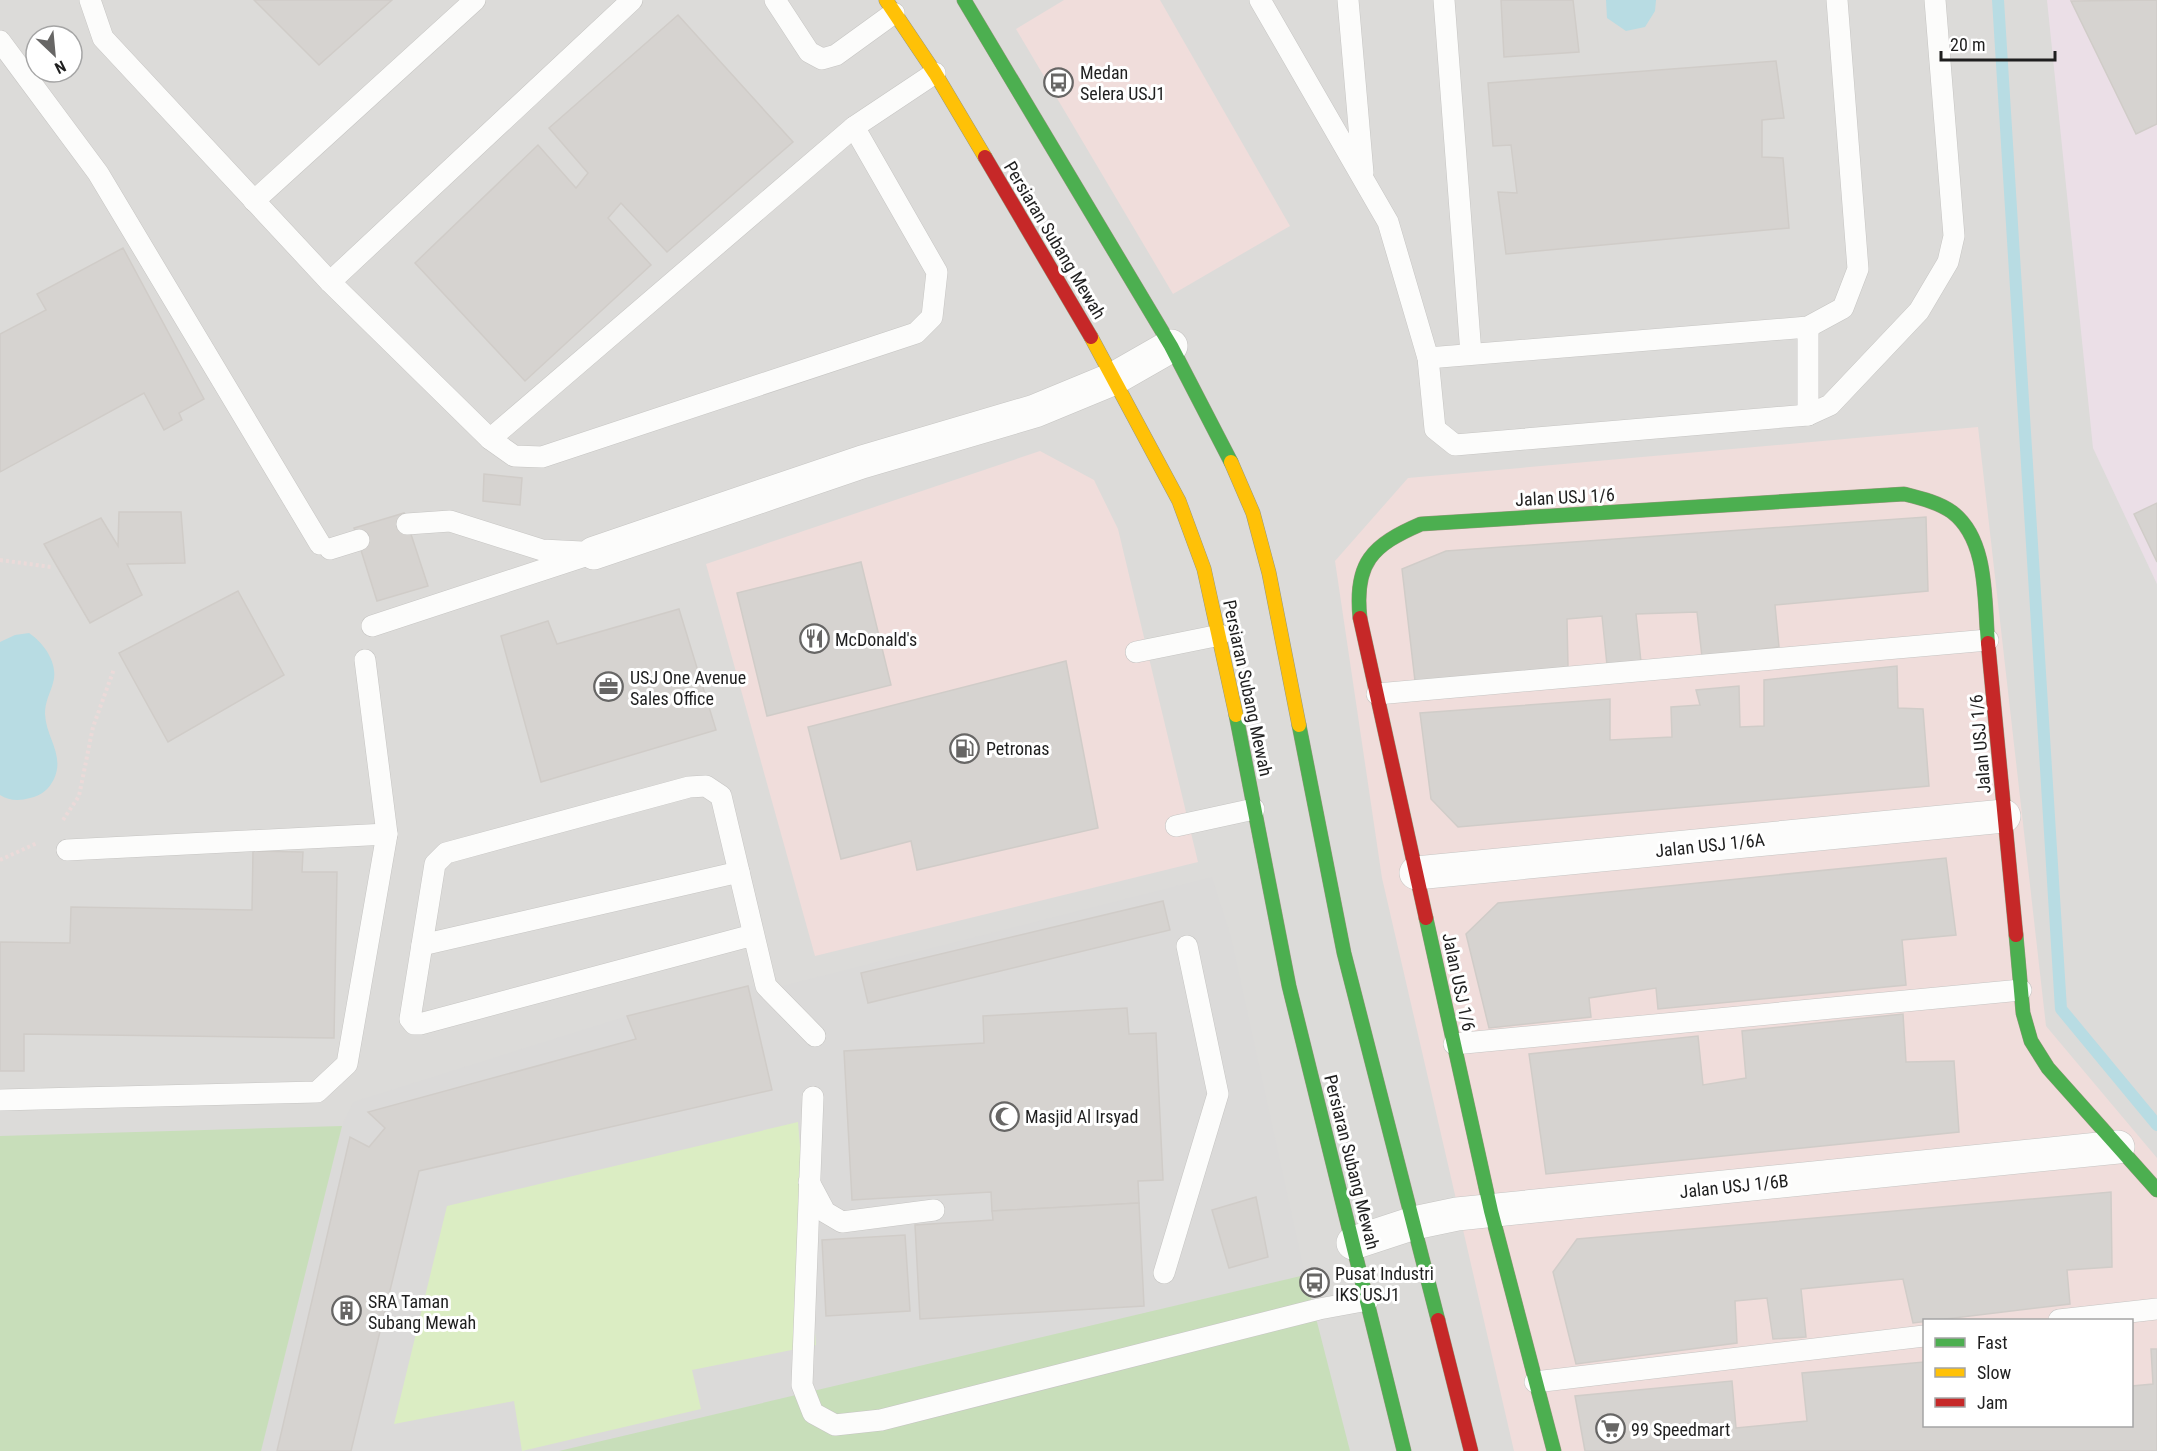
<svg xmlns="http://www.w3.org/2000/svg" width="2157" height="1451" font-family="'Roboto Condensed',sans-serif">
	<rect width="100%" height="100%" fill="#edebe7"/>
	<!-- residential -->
	<path fill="#dcdbd9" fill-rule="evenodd" d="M 0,0 L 2157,0 L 2157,1451 L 0,1451 ZM 36,36 L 72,36 L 72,72 L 36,72 ZM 1924,1320 L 2132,1320 L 2132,1426 L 1924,1426 Z"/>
	<!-- commercial -->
	<g fill="#f0dddb" fill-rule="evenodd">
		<path d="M 1064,0 L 1160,0 L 1290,226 L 1173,294 L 1016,29 Z"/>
		<path d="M 1978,427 L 2046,1026 L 2157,1158 L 2157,1451 L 1514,1451 L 1382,878 L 1335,561 L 1408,478 ZM 1924,1320 L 2132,1320 L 2132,1426 L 1924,1426 Z"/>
		<path d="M 1040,451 L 1094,480 L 1118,529 L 1198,862 L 815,956 L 706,564 Z"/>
	</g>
	<!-- industrial -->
	<path fill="#ebdfe7" d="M 2047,0 L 2157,0 L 2157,584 L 2093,448 Z"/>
	<!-- religious -->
	<path fill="#dbdad9" d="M 1212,877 L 1231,937 L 1305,1275 L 559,1451 L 261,1451 L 342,1126 L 353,1102 L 627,1016 L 748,986 L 782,986 Z"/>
	<!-- grass -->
	<path fill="#dbedc3" d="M 798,1122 L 816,1345 L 692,1370 L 701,1409 L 522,1451 L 514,1401 L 394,1424 L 447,1206 Z"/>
	<!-- forest -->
	<g fill="#c8deba">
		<path d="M 342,1126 L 261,1451 L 0,1451 L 0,1136 Z"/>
		<path d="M 1305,1275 L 1350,1451 L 559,1451 Z"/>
	</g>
	<!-- water -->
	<g fill="#b8dce3">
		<path d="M 1606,0 L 1656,0 L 1655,11 L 1645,27 L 1626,31 L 1607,18 Z"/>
		<path d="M 29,633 C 44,643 59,664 53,683 C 50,694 45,701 45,714 C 46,738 65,755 54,779 C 49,789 41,796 30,798 C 20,801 9,801 0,795 L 0,642 L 15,635 Z"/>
	</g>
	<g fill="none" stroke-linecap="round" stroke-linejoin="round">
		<!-- stream -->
		<path stroke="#b8dce3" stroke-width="12" d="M 1998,0 L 2061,1009 L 2157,1125"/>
	</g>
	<!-- building -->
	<g fill="#d6d3d0" stroke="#d0ccc8" stroke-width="1.5">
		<path d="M 254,0 L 392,0 L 319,65 Z"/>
		<path d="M 1501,0 L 1573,0 L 1579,52 L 1504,57 Z"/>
		<path d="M 2157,0 L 2157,124 L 2136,134 L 2071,1 Z"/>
		<path d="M 678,15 L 793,142 L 667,252 L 621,203 L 608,218 L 651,265 L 525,381 L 415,263 L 538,145 L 576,188 L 588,173 L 549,128 Z"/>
		<path d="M 1776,61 L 1784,118 L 1762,120 L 1762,157 L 1783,158 L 1789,228 L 1506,254 L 1498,192 L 1517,193 L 1511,145 L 1493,146 L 1488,83 Z"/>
		<path d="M 123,248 L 204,399 L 179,413 L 182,420 L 164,430 L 144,393 L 0,472 L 0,334 L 46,310 L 37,294 Z"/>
		<path d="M 484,474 L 522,478 L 520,505 L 483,501 Z"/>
		<path d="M 2157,503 L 2157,562 L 2134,514 Z"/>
		<path d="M 119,512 L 181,512 L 185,563 L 127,564 L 142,595 L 90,623 L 44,544 L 101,518 L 118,546 Z"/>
		<path d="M 404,513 L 428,586 L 377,601 L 354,528 Z"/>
		<path d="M 1926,517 L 1928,591 L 1775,605 L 1779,647 L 1702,657 L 1697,612 L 1636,614 L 1641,662 L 1607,665 L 1602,616 L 1567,619 L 1568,667 L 1415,681 L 1402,569 L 1446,551 Z"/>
		<path d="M 861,562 L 891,685 L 767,716 L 737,593 Z"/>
		<path d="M 238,591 L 284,675 L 168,742 L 119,653 Z"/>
		<path d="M 679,609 L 716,730 L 541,782 L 501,636 L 548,621 L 557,644 Z"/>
		<path d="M 1066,661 L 1098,828 L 917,870 L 911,841 L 841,859 L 808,727 Z"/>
		<path d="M 1897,666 L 1898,708 L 1923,709 L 1929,786 L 1458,827 L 1431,799 L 1420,713 L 1610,699 L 1610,740 L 1672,737 L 1671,707 L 1700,705 L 1696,690 L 1739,686 L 1740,727 L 1764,726 L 1764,680 Z"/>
		<path d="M 253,851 L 303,852 L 302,872 L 337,872 L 334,1038 L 24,1034 L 24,1071 L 0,1071 L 0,942 L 70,943 L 71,907 L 252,910 Z"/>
		<path d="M 1946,858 L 1956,935 L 1902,940 L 1906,985 L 1658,1009 L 1656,988 L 1589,998 L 1591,1017 L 1489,1028 L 1466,934 L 1498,903 Z"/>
		<path d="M 1163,901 L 1170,930 L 868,1003 L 861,973 Z"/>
		<path d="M 748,986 L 772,1090 L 419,1171 L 351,1451 L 277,1451 L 350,1137 L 369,1147 L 385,1128 L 368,1112 L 636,1039 L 627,1016 Z"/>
		<path d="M 1127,1008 L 1129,1034 L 1156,1033 L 1163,1180 L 1138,1181 L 1139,1203 L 992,1211 L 991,1192 L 852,1200 L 844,1051 L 984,1043 L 983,1016 Z"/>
		<path d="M 1903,1014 L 1906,1062 L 1954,1061 L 1959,1132 L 1546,1174 L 1529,1054 L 1698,1036 L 1703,1085 L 1746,1078 L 1742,1031 Z"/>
		<path d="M 2111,1192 L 2112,1267 L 2067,1270 L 2070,1304 L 1913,1323 L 1903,1279 L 1801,1289 L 1806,1337 L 1773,1339 L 1767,1298 L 1735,1301 L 1737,1343 L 1576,1364 L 1553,1272 L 1577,1239 Z"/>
		<path d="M 1256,1197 L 1268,1257 L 1229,1268 L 1212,1210 Z"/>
		<path d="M 1139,1203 L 1144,1306 L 920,1319 L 915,1225 L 993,1220 L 992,1211 Z"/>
		<path d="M 905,1235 L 910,1311 L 826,1316 L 822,1240 Z"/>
		<path d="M 2151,1349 L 2157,1349 L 2157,1451 L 1585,1451 L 1575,1396 L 1732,1381 L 1736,1428 L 1807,1421 L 1802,1373 L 1924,1362 L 1924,1426 L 2132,1426 L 2132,1386 L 2153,1384 Z"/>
	</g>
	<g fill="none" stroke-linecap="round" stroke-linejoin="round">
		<defs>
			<g id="lane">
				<path d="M 90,0 L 103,38 L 330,282 L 490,439 L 514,456 L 542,457 L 916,333 L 932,317 L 937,272 L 854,127"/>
				<path d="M 775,0 L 809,52 L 822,59 L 836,55 L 894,13"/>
				<path d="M 1260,0 L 1388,222 L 1428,358 L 1435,429 L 1455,445 L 1808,415 L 1830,405 L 1919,311 L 1948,262 L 1954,236 L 1935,0"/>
				<path d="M 1348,0 L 1363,173"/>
				<path d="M 1444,0 L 1471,354"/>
				<path d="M 0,41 L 98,173 L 320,544"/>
				<path d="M 254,201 L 475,0"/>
				<path d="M 330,282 L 632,0"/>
				<path d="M 1808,327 L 1808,415"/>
				<path d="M 1428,358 L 1808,327 L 1843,308 L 1858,269 L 1837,0"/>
				<path d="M 490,439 L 854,127 L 935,73"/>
				<path d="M 407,524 L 450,521 L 542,550 L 582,552"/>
				<path d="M 330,549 L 359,540"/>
				<path d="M 372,626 L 594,553"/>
				<path d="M 1136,652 L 1220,635"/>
				<path d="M 1377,694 L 1988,640"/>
				<path d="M 1176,826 L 1254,809"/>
				<path d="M 67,850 L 387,834"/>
				<path d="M 753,935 L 420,1024 L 414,1024 L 410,1019 L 435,864 L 446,853 L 689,787 L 706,786 L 721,796 L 766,986 L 815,1036"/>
				<path d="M 422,945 L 739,872"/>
				<path d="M 1454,1044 L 2021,990"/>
				<path d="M 813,1097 L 802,1385 L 813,1413 L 835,1425 L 881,1420 L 1319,1309 L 1368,1300"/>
				<path d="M 0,1100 L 317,1092 L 347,1064 L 387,834 L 365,660"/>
				<path d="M 809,1182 L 825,1212 L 842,1222 L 934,1210"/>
				<path d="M 1164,1273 L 1218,1094 L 1187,946"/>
				<path d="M 2059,1320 L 2157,1309"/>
				<path d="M 1535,1382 L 1924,1336"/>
			</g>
			<g id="street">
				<path d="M 594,553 L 862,462 L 1035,411 L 1115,378 L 1171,346"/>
				<path d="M 1416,873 L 2004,816"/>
				<path d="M 1353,1243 L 1414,1223 L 1457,1214 L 2118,1147"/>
			</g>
			<g id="fast">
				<path d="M 964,0 L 1171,346 L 1231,462"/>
				<path d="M 1360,618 C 1354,563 1372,545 1421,524 L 1904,494 C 1920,498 1938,502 1952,512 C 1989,540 1984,602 1988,643"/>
				<path d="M 1236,715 L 1289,986 L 1404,1451"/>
				<path d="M 1299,725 L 1344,953 L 1438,1320"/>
				<path d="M 1426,918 L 1491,1211 L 1554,1451"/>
				<path d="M 2016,935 L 2023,1013 L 2031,1041 L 2048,1068 L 2157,1190"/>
			</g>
			<g id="slow">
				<path d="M 886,0 L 935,73 L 985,157"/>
				<path d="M 1091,337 L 1179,501 L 1204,569 L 1236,715"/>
				<path d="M 1231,462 L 1253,513 L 1269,573 L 1299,725"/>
			</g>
			<g id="jam">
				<path d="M 985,157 L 1091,337"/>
				<path d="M 1360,618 L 1426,918"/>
				<path d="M 1988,643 L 2016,935"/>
				<path d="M 1438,1320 L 1471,1451"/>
			</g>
		</defs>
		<!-- lane casing -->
		<use href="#lane" stroke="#c6c5c3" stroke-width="22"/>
		<!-- street casing -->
		<use href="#street" stroke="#c6c5c3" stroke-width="34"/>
		<!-- fast casing -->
		<use href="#fast" stroke="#97987e" stroke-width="15"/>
		<!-- slow casing -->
		<use href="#slow" stroke="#97987e" stroke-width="15"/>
		<!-- jam casing -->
		<use href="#jam" stroke="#97987e" stroke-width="15"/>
		<!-- path -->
		<g stroke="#ebdad9" stroke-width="4" stroke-dasharray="3 3" stroke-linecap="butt">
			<path d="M 0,560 L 51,567"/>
			<path d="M 63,820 L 79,796 L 93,727 L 114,669"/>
			<path d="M 0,860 L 37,843"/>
		</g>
		<!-- lane -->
		<use href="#lane" stroke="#fcfcfb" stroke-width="21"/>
		<!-- street -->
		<use href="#street" stroke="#fcfcfb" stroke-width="33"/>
		<!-- fast -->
		<use href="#fast" stroke="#4caf50" stroke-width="14"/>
		<!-- slow -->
		<use href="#slow" stroke="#ffc107" stroke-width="14"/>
		<!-- jam -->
		<use href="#jam" stroke="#c62828" stroke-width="14"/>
	</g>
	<!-- icons -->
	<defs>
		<symbol id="bus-ring" viewBox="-11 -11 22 22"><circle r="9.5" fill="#fff" stroke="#676665" stroke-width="1.5"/><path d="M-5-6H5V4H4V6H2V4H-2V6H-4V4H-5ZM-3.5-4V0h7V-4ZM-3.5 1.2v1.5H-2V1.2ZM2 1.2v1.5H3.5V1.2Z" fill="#676665"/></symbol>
		<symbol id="restaurant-ring" viewBox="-11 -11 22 22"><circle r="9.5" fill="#fff" stroke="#676665" stroke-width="1.5"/><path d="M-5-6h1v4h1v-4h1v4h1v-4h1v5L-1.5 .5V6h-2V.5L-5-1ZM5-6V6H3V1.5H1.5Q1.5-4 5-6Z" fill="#676665"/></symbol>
		<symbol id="office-ring" viewBox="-11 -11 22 22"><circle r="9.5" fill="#fff" stroke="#676665" stroke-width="1.5"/><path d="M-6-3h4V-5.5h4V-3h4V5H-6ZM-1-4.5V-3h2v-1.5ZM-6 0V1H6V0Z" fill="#676665"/></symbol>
		<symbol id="fuel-ring" viewBox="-11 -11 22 22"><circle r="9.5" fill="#fff" stroke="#676665" stroke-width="1.5"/><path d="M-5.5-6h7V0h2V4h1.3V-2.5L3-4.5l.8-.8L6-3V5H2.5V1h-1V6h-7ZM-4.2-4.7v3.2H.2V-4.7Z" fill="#676665"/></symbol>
		<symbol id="mosque-ring" viewBox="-11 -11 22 22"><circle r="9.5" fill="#fff" stroke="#676665" stroke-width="1.5"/><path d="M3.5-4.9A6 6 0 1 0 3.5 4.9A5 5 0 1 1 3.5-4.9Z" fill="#676665"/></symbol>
		<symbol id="building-ring" viewBox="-11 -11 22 22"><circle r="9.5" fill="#fff" stroke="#676665" stroke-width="1.5"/><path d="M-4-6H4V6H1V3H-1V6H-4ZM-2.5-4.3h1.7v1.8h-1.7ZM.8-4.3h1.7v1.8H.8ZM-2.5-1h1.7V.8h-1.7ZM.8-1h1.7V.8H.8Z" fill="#676665"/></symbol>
		<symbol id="supermarket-ring" viewBox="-11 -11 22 22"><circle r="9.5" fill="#fff" stroke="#676665" stroke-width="1.5"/><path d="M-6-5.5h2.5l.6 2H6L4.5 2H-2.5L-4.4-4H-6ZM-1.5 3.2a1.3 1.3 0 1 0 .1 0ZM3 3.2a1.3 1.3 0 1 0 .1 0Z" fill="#676665"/></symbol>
	</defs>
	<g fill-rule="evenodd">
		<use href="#bus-ring" x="1042" y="66" width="33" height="33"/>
		<use href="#restaurant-ring" x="798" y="622" width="33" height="33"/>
		<use href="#office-ring" x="592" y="670" width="33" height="33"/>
		<use href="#fuel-ring" x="948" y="732" width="33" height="33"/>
		<use href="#mosque-ring" x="988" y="1100" width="33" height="33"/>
		<use href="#bus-ring" x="1298" y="1266" width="33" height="33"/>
		<use href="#building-ring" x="330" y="1294" width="33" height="33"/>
		<use href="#supermarket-ring" x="1594" y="1412" width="33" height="33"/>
	</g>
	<g text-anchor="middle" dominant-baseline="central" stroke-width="6" stroke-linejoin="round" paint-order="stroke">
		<!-- poi labels -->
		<g font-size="18" fill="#1f1f1f" stroke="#fff" text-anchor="start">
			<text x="1080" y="72">Medan<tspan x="1080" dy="21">Selera USJ1</tspan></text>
			<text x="835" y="639">McDonald's</text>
			<text x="630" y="677">USJ One Avenue<tspan x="630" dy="21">Sales Office</tspan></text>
			<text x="986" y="748">Petronas</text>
			<text x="1025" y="1116">Masjid Al Irsyad</text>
			<text x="1335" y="1273">Pusat Industri<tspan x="1335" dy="21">IKS USJ1</tspan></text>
			<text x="368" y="1301">SRA Taman<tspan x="368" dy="21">Subang Mewah</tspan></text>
			<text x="1631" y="1429">99 Speedmart</text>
		</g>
		<!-- street labels -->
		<g font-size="18" fill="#1f1f1f" stroke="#fff">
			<text transform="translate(1055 240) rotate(59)">Persiaran Subang Mewah</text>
			<text transform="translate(1565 497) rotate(-3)">Jalan USJ 1/6</text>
			<text transform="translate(1248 688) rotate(78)">Persiaran Subang Mewah</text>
			<text transform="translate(1980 744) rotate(-95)">Jalan USJ 1/6</text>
			<text transform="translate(1710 845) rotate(-6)">Jalan USJ 1/6A</text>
			<text transform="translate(1459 982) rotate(78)">Jalan USJ 1/6</text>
			<text transform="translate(1352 1162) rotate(76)">Persiaran Subang Mewah</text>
			<text transform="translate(1734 1186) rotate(-6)">Jalan USJ 1/6B</text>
		</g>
	</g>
	<!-- legend -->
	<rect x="1923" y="1319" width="210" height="108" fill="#ffffff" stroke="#a5a5a5" stroke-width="1.5"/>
	<rect x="1935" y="1338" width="30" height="9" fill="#4caf50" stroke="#a5a5a5" stroke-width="1.5"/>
	<text x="1977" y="1349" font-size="18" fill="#1f1f1f">Fast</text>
	<rect x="1935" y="1368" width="30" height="9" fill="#ffc107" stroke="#a5a5a5" stroke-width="1.5"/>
	<text x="1977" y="1379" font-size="18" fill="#1f1f1f">Slow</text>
	<rect x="1935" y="1398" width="30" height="9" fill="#c62828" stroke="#a5a5a5" stroke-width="1.5"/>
	<text x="1977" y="1409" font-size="18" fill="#1f1f1f">Jam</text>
	<!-- north arrow -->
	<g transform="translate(54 54) rotate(154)"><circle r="28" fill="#ffffff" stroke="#a5a5a5" stroke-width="1.5"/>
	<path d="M0-4.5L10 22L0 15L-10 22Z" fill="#676665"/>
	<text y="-9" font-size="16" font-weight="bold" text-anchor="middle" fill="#1f1f1f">N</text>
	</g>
	<!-- scale -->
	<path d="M1941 51v9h114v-9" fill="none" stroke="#1f1f1f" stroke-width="3"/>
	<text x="1950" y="51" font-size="18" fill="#1f1f1f" stroke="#ffffff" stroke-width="4.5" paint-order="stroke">20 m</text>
</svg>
